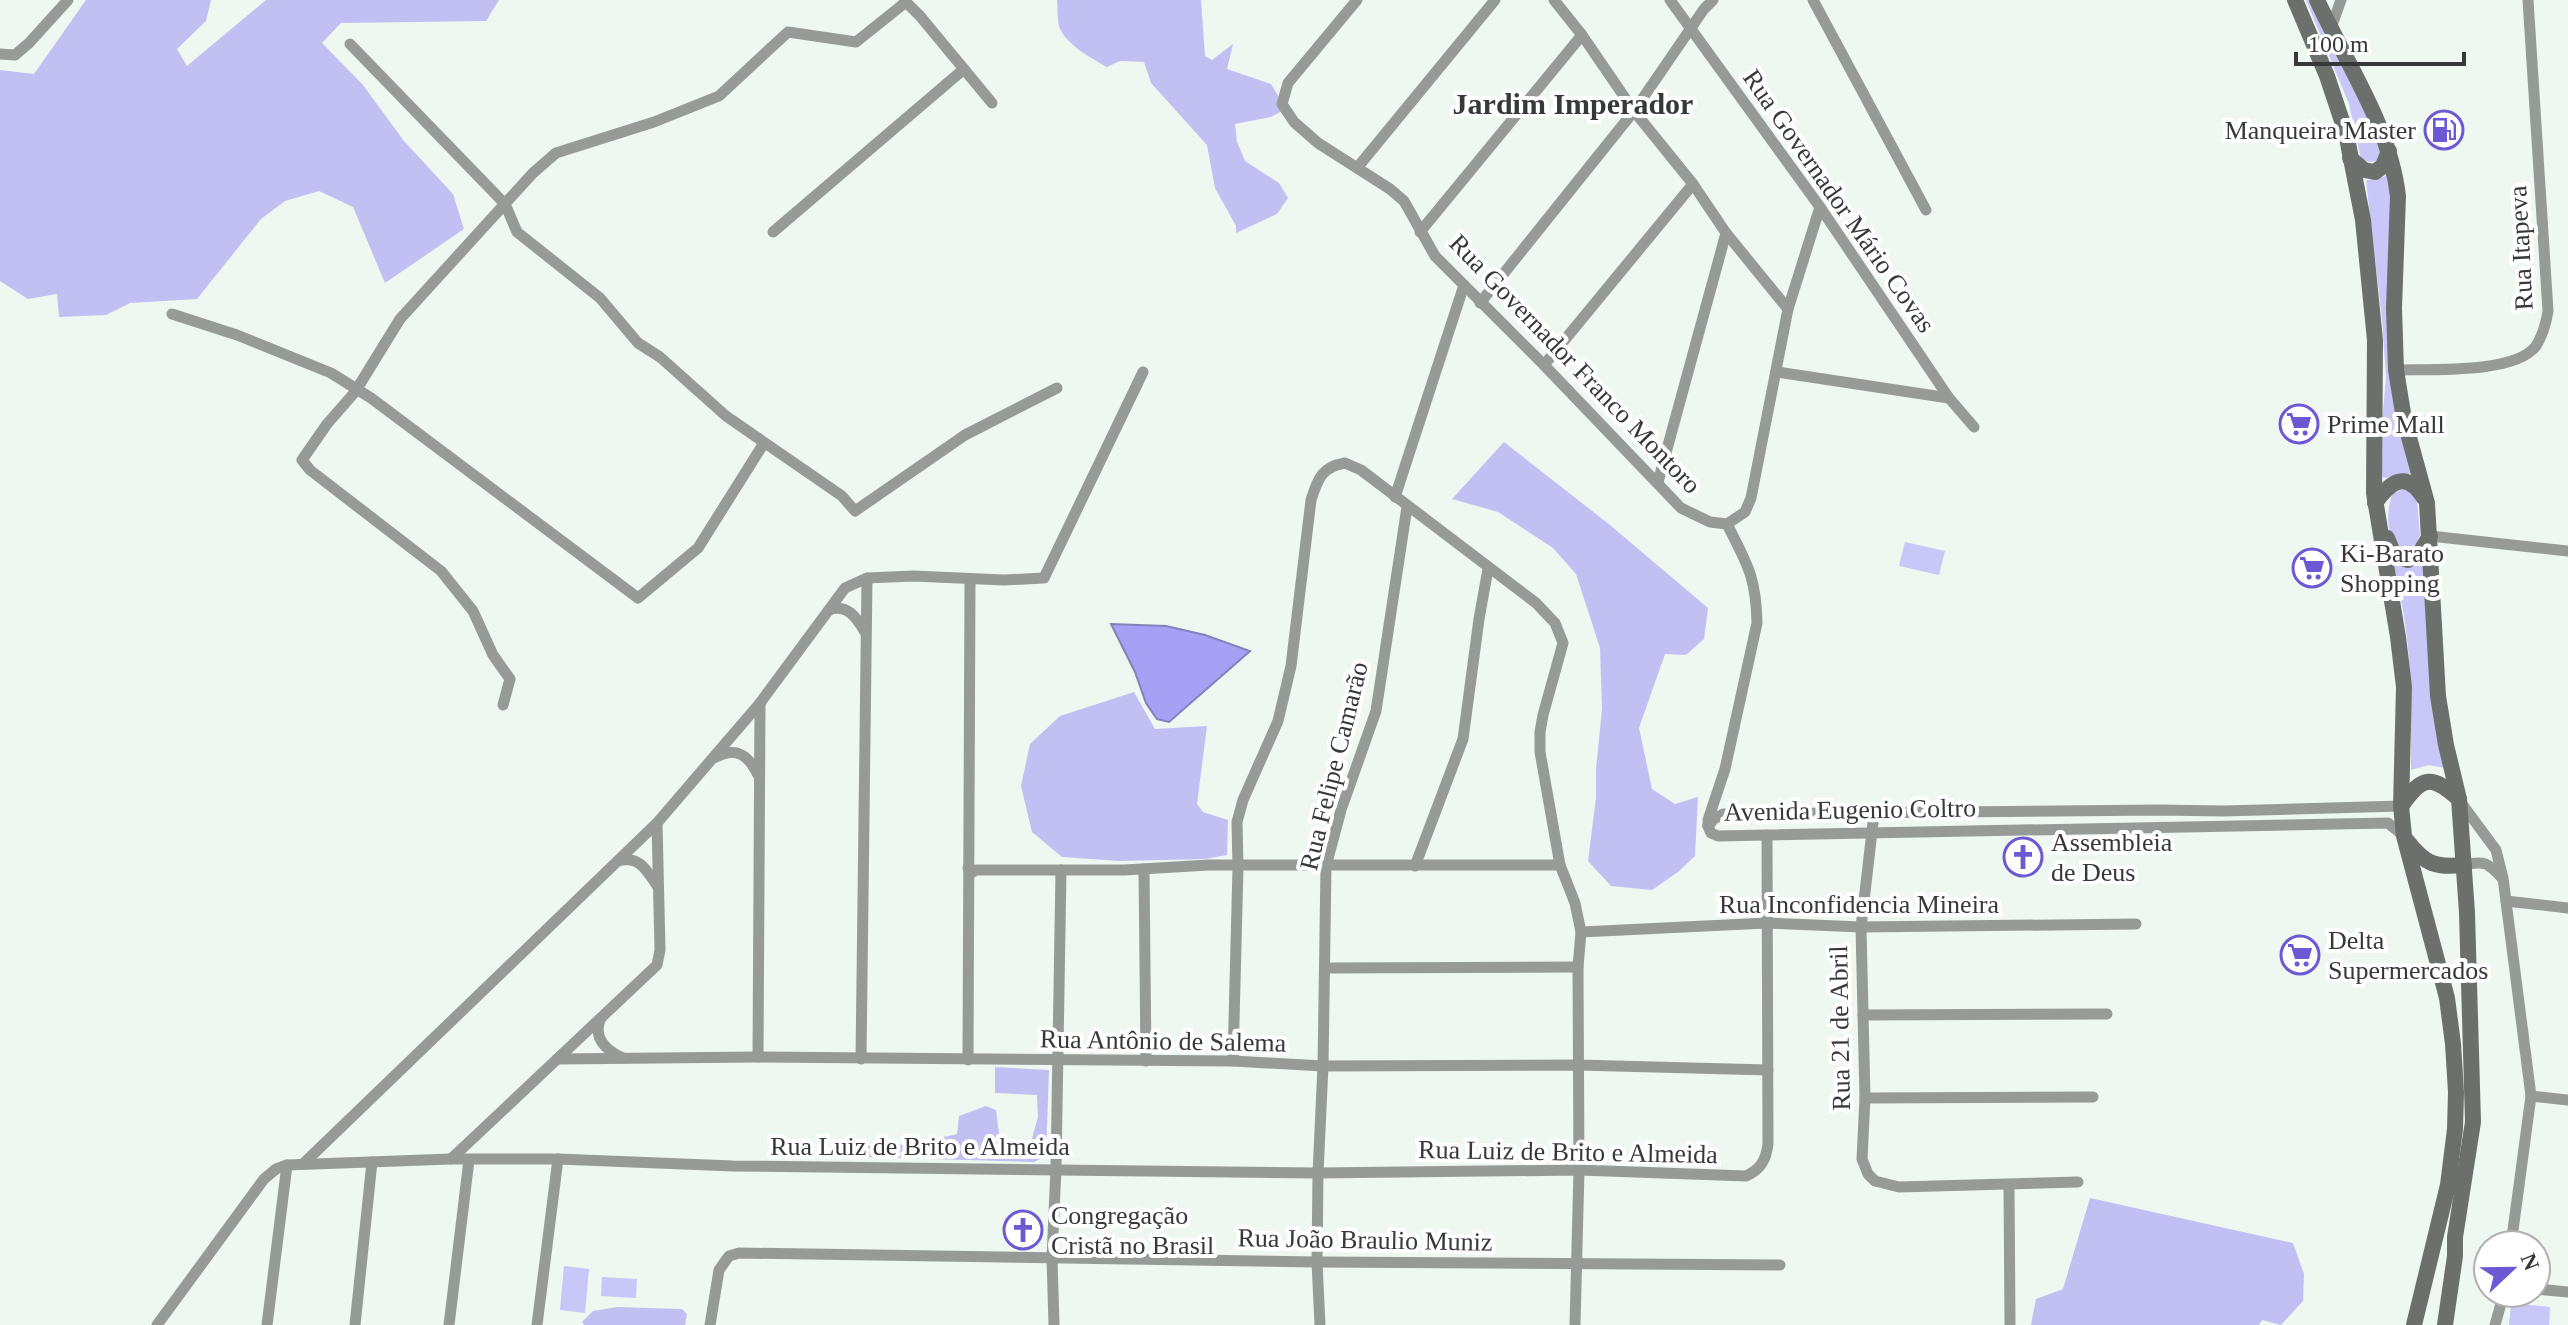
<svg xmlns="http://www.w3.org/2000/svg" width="2568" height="1325" font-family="Georgia,serif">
	<rect width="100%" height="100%" fill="#eff7f1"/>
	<!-- green -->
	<g fill="#c8c7f8">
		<path d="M 2306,0 L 2311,0 L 2337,58 L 2378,132 L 2383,149 L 2377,161 L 2369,162 L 2361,159 L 2349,104 Z"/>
		<path d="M 2391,173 L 2388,309 L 2415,474 C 2402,472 2391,480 2380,477 L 2379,456 L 2386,377 L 2382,319 L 2366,180 L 2379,179 Z"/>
		<path d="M 2403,489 L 2412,492 L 2417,499 L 2420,535 L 2416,544 L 2406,550 C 2385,542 2385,511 2393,493 Z"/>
		<path d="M 1905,542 L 1945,551 L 1939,575 L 1899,566 Z"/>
		<path d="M 2428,555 L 2445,768 L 2429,765 L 2411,770 C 2411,697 2413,634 2392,563 L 2406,565 Z"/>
		<path d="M 564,1266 L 589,1269 L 585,1313 L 560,1310 Z"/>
		<path d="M 602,1277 L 637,1279 L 636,1298 L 601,1296 Z"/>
		<path d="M 2511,1303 L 2550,1307 L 2549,1325 L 2509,1325 Z"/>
	</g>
	<!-- forest -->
	<g fill="#c2c0f3">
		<path d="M 86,0 L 211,0 L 206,21 L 177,49 L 187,66 L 266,0 L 499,0 L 486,21 L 341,23 L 322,43 L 363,85 L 404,141 L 453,194 L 464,229 L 385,283 L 353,207 L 319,191 L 285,201 L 261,219 L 197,299 L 130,303 L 106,315 L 59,317 L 57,294 L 28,299 L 0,281 L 0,70 L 34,74 Z"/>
		<path d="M 1057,0 L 1201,0 L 1205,56 L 1212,60 L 1233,44 L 1227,69 L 1271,84 L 1286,109 L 1271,117 L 1235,124 L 1237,142 L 1245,161 L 1279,183 L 1288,198 L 1277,214 L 1236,233 L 1236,226 L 1215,188 L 1207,145 L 1151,83 L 1144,62 L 1120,61 L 1107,67 C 1092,59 1064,43 1059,26 C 1057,18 1058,8 1057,0 Z"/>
		<path d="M 1504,442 L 1610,525 L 1708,608 L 1704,639 L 1686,655 L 1665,654 L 1639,728 L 1652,789 L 1675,804 L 1698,797 L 1695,856 L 1678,872 L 1652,890 L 1611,886 L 1588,861 L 1596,798 L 1596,769 L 1602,709 L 1600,648 L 1576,574 L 1553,548 L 1498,512 L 1452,499 Z"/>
		<path d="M 1134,692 L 1155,729 L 1207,726 L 1197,804 L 1203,812 L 1228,820 L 1227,855 L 1205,859 L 1119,861 L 1062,857 L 1032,832 L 1021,786 L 1030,744 L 1060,716 Z"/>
		<path d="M 995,1067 L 1049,1070 L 1046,1156 L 1034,1162 L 861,1157 L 857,1151 L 860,1146 C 879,1147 896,1143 915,1146 C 930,1136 940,1139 957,1134 L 959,1116 L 986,1106 L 996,1110 L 1000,1141 L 1003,1149 L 1031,1142 L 1038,1117 L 1037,1095 L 995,1093 Z"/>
		<path d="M 2090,1198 L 2293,1243 L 2304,1274 L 2303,1301 L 2281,1325 L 2262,1320 L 2259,1325 L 2031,1325 L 2036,1299 L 2063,1289 Z"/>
		<path d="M 617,1307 L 682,1309 L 687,1314 L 685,1325 L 584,1325 L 582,1322 L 593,1311 Z"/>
	</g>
	<!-- water -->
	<path fill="#a6a1f4" stroke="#8482bb" stroke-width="2" d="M 1111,624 L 1166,626 L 1205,635 L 1250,651 L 1169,722 L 1157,719 L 1146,703 L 1135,672 Z"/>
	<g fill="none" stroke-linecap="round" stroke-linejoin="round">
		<!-- street -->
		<g stroke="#979b98" stroke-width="11">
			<path d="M 904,0 L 920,16 L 992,103"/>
			<path d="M 1357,0 L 1288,83 L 1282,104 L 1294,122 L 1318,143 L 1390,189 L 1404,201 L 1435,256 L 1544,365 L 1681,508 L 1710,522 L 1727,524"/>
			<path d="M 1554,0 L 1582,35 L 1634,111 L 1693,184 L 1726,233 L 1788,309"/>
			<path d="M 1670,0 L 1820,207 L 1949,398 L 1974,427"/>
			<path d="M 1813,0 L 1926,210"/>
			<path d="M 2331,28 L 2341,0"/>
			<path d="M 350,44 L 505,204 L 517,232 L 600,298 L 638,343 L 660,357 L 726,416 L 842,496 L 855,511 L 965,435 L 1057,388"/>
			<path d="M 0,54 L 15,55 L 29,43 L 68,0"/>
			<path d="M 1357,168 L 1495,0"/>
			<path d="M 773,232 L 964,69"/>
			<path d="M 1420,232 L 1582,35"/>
			<path d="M 1480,303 L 1634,111 L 1704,9 L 1713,0"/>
			<path d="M 172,314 L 237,335 L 331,373 L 371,398 L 638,598 L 698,548 L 764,443"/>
			<path d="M 1544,365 L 1693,184"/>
			<path d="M 2396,370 C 2430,369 2515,374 2536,346 C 2543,335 2546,324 2548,311 L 2528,0"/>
			<path d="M 1777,372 L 1949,398"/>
			<path d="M 1658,482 L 1726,233"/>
			<path d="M 1395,497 L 1464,285"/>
			<path d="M 1727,524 L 1745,512 L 1751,498 L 1788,309 L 1820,207"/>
			<path d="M 2430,536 L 2568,551"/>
			<path d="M 829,610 C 847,603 857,618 865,632"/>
			<path d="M 503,705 L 510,679 L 493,655 L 473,611 L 441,571 L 310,470 L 302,460 L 327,424 L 355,392 L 400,319 L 533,173 L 556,153 L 654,122 L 719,96 L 788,32 L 856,42 L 906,2"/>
			<path d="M 716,757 C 736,747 748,754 758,775"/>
			<path d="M 2459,800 L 2496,850 L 2503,878 L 2531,1096 L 2511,1245"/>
			<path d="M 1874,814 L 1861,927 L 1865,1098 L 1862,1159 L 1868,1174 L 1875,1181 L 1899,1187 L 2078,1182"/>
			<path d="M 1708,826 L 1711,833 L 1718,836 L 2388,823 L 2404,836"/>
			<path d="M 1708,826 L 1714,819 L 1723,814 L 2159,810 L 2223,811 L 2401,806"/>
			<path d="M 1708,826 L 1708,820 L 1725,769 L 1757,623 C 1756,576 1747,564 1727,524"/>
			<path d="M 618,861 C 640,855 647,871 658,887"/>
			<path d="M 2464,865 C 2485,860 2488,863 2502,878"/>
			<path d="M 1415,866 L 1463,739 L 1479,619 L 1488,569"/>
			<path d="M 968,868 L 971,873 L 976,870 L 1124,870 L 1209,865 L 1560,865"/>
			<path d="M 1144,869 L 1146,1061"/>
			<path d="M 2506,901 L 2568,908"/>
			<path d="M 1581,932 L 1767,923 L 1861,927 L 2136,924"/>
			<path d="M 1325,968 L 1578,967"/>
			<path d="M 1863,1015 L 2107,1014"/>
			<path d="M 600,1020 C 593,1039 607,1051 623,1058"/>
			<path d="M 758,1057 L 760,703"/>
			<path d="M 557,1059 L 758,1057 L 1233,1061 L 1323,1066 L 1578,1065 L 1768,1070"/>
			<path d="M 861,1059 L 867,578"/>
			<path d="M 968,1060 L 970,579"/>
			<path d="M 1233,1061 L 1238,867 L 1237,822 L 1243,800 L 1278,721 L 1291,666 L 1311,500 C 1318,478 1322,467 1345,463 L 1361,470 L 1536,603 L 1555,623 L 1563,643 L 1543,715 L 1540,732 L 1540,752 L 1560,865 L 1575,903 L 1581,932 L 1578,967 L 1579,1170 L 1575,1325"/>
			<path d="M 2531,1096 L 2568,1100"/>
			<path d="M 1865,1098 L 2093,1097"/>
			<path d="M 451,1159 L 657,965 L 660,950 L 657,823"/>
			<path d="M 303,1164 L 657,823 L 760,703 L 845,588 L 867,578 L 913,576 L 1004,580 L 1044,578 L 1143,372"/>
			<path d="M 2009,1185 L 2010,1325"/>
			<path d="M 2536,1289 L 2568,1292"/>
			<path d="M 157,1325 L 264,1179 L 276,1169 L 287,1165 L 451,1159 L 558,1159 L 733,1166 L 1318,1173 L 1579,1170 L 1746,1176 C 1761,1169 1766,1160 1768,1144 L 1767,835"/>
			<path d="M 267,1325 L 287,1165"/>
			<path d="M 355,1325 L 372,1162"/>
			<path d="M 449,1325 L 469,1160"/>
			<path d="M 537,1325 L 558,1159"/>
			<path d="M 710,1325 L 719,1270 L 729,1256 L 739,1253 L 1317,1262 L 1780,1265"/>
			<path d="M 1054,1325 L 1052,1258 L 1056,1168 L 1061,870"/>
			<path d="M 1320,1325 L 1317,1262 L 1318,1173 L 1323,1066 L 1326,866 L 1341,810 L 1376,711 L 1407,507"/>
			<path d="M 2495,1325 L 2504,1293"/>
		</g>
		<!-- secondary -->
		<g stroke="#6b706d" stroke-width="16">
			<path d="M 2295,0 L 2327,76 L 2346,133 L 2363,220 L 2375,340 L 2374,493 L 2398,637 L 2404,687 L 2401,806 L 2404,836 L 2447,998 L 2453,1044 L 2456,1092 L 2455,1129 L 2448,1185 L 2414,1325"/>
			<path d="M 2317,0 C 2346,63 2390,126 2398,196 L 2394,308 L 2396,370 L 2404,419 L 2427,503 L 2438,696 L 2446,745 L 2459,799 L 2467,913 L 2473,1122 L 2455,1237 L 2455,1256 L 2445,1325"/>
			<path d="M 2350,158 L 2364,170 L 2375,172 L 2383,166 L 2389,151"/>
			<path d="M 2375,503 C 2391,481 2406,470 2424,498"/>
			<path d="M 2387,538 L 2394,555 L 2408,560 L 2419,554 L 2430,536"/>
			<path d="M 2402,805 C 2423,775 2432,775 2459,799"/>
			<path d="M 2407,841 C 2425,864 2435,868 2464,865"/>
		</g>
	</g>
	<!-- icons -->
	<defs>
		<symbol id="fuel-ring" viewBox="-11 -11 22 22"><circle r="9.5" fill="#fff" stroke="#6d59d3" stroke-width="1.5"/><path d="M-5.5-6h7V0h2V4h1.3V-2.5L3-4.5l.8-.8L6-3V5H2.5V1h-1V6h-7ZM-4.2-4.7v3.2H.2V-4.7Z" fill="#6d59d3"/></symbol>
		<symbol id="supermarket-ring" viewBox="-11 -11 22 22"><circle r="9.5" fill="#fff" stroke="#6d59d3" stroke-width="1.5"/><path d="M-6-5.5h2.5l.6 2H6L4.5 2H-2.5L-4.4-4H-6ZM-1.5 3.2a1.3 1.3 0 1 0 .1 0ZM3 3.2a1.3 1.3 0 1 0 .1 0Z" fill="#6d59d3"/></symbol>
		<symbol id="church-ring" viewBox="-11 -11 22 22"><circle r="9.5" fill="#fff" stroke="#6d59d3" stroke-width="1.5"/><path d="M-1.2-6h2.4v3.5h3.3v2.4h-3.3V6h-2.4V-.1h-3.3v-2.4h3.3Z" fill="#6d59d3"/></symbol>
	</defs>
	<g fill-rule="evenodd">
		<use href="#fuel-ring" x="2422" y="108" width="44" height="44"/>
		<use href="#supermarket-ring" x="2277" y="402" width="44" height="44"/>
		<use href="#supermarket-ring" x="2290" y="546" width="44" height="44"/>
		<use href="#church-ring" x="2001" y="835" width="44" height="44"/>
		<use href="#supermarket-ring" x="2278" y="933" width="44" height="44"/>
		<use href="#church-ring" x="1001" y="1208" width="44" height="44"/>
	</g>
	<g text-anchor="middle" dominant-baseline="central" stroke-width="8" stroke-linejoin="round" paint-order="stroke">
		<!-- poi labels -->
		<g font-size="26" fill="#363937" stroke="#fff" text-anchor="start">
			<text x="2416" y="130" text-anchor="end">Manqueira Master</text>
			<text x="2327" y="424">Prime Mall</text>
			<text x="2340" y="553">Ki-Barato<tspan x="2340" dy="30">Shopping</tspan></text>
			<text x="2051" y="842">Assembleia<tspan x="2051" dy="30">de Deus</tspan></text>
			<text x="2328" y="940">Delta<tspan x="2328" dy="30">Supermercados</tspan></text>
			<text x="1051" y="1215">Congregação<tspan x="1051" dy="30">Cristã no Brasil</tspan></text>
		</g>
		<!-- street labels -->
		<g font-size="26" fill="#363937" stroke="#fff">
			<text transform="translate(1839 201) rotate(55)">Rua Governador Mário Covas</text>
			<text transform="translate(2521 248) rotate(-93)">Rua Itapeva</text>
			<text transform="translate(1575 364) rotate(46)">Rua Governador Franco Montoro</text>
			<text transform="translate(1334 766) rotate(-76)">Rua Felipe Camarão</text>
			<text transform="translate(1850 810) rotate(-1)">Avenida Eugenio Coltro</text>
			<text x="1859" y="904">Rua Inconfidencia Mineira</text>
			<text transform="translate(1840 1028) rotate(-91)">Rua 21 de Abril</text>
			<text transform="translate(1163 1041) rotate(1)">Rua Antônio de Salema</text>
			<text x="920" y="1146">Rua Luiz de Brito e Almeida</text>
			<text transform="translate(1568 1152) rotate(1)">Rua Luiz de Brito e Almeida</text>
			<text transform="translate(1365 1240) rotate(1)">Rua João Braulio Muniz</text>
		</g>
		<!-- quarter labels -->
		<g font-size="30" font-weight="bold" fill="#363937" stroke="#fff">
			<text x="1573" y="103">Jardim Imperador</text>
		</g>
	</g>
	<!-- north arrow -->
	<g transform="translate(2512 1269) rotate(68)"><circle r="38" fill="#ffffff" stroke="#afb0af" stroke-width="2"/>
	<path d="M0-6L14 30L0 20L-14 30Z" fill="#6d59d3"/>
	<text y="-12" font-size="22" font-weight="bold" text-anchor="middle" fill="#363937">N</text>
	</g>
	<!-- scale -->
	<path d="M2296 52v12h168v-12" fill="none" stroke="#363937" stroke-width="4"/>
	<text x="2308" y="52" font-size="24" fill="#363937" stroke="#ffffff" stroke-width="6" paint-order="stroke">100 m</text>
</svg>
